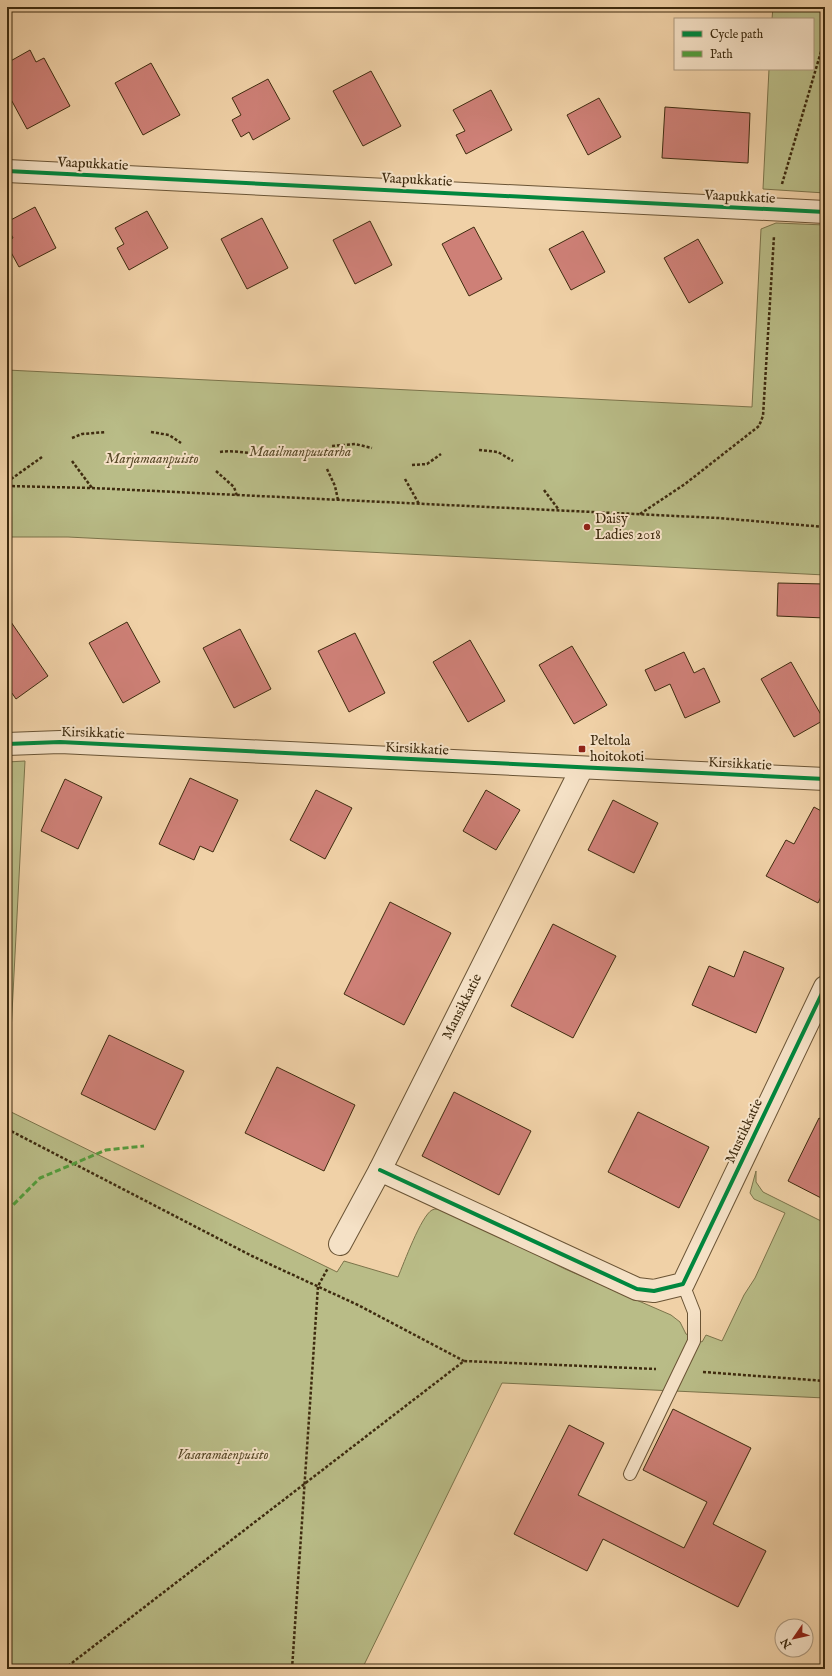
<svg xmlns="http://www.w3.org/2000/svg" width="832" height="1676" font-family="'IM FELL English',serif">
	<rect width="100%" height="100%" fill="#f0d1a7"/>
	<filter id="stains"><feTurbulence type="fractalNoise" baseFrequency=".005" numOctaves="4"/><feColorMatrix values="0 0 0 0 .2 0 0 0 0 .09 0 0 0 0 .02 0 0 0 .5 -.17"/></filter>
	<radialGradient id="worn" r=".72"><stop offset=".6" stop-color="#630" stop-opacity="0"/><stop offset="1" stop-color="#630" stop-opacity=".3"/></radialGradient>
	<!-- green -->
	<g fill="#b9bc87" stroke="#7c744b">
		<path d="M 773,7 L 825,7 L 825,193 L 763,189 L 769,69 L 813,69 L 813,19 L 772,19 Z"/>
		<path d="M 776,223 L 825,225 L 825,575 L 68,537 L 7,537 L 7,370 L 752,407 L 761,229 Z"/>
		<path d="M 25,761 L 7,1110 L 337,1272 L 344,1261 L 398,1277 C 404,1263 421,1216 432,1210 C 439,1207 447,1211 454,1213 L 565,1269 L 671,1315 L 680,1322 L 686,1334 L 702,1342 L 706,1335 L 722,1341 L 744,1295 L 755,1278 L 785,1213 L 754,1199 L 750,1193 L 756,1171 L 756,1182 L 763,1192 L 825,1223 L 825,1398 L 502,1383 L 362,1669 L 7,1669 L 7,762 Z"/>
	</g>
	<!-- building -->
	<g fill="#ce8077" stroke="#3e2b0f">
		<path d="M 30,50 L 36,62 L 44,58 L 70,106 L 27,129 L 7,92 L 7,63 Z"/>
		<path d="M 151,63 L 180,115 L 143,135 L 115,83 Z"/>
		<path d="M 371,71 L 401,126 L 363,146 L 333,91 Z"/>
		<path d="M 268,79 L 290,119 L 253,140 L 249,132 L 241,137 L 232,120 L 241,115 L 232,98 Z"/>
		<path d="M 491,90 L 512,130 L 466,154 L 456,135 L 465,131 L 453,110 Z"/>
		<path d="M 599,98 L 621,137 L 588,155 L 567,115 Z"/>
		<path d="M 665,107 L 750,113 L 748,163 L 662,158 Z"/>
		<path d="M 35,207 L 56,248 L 19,267 L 7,245 L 7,241 L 13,238 L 7,227 L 7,222 Z"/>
		<path d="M 147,211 L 168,248 L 129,270 L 117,248 L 124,244 L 115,228 Z"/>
		<path d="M 262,218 L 288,268 L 247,289 L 221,239 Z"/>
		<path d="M 370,221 L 392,265 L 355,284 L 333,240 Z"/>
		<path d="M 474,227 L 502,279 L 469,296 L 442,244 Z"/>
		<path d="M 583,231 L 605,272 L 571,290 L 549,249 Z"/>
		<path d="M 698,239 L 723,283 L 689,303 L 664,258 Z"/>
		<path d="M 778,583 L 825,584 L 825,618 L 777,616 Z"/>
		<path d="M 11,622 L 48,676 L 16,699 L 7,686 L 7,624 Z"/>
		<path d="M 127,622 L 160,682 L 123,703 L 89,643 Z"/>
		<path d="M 240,629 L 271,689 L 234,708 L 203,648 Z"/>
		<path d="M 355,633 L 385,693 L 349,712 L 318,651 Z"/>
		<path d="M 470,640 L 505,701 L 468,722 L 433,662 Z"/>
		<path d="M 572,646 L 607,705 L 574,724 L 539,665 Z"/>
		<path d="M 684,652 L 694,673 L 704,668 L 720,702 L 685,718 L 670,684 L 655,691 L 645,670 Z"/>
		<path d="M 791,662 L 824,720 L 794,737 L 761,679 Z"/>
		<path d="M 190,778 L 238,800 L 213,852 L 200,846 L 194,860 L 159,844 Z"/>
		<path d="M 65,779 L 102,797 L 78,849 L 41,831 Z"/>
		<path d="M 316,790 L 352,808 L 325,859 L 290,840 Z"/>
		<path d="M 486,790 L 520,810 L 496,850 L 463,831 Z"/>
		<path d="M 613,800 L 658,823 L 634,873 L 588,850 Z"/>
		<path d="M 814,807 L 825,813 L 825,889 L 818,903 L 766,876 L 786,840 L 794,844 Z"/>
		<path d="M 390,902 L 451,933 L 404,1025 L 344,994 Z"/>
		<path d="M 553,924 L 616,956 L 573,1038 L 511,1006 Z"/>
		<path d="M 744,951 L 784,968 L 756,1033 L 692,1005 L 709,966 L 734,977 Z"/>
		<path d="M 109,1035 L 184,1071 L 155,1130 L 81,1094 Z"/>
		<path d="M 277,1067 L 355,1105 L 324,1171 L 245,1133 Z"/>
		<path d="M 454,1092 L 531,1131 L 499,1195 L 422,1156 Z"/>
		<path d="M 638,1112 L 709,1147 L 679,1208 L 608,1172 Z"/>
		<path d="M 819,1118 L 825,1121 L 825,1200 L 788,1181 Z"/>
		<path d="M 673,1409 L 751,1448 L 713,1524 L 766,1551 L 738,1607 L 603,1539 L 587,1571 L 514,1534 L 569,1425 L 604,1443 L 578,1495 L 684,1548 L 707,1502 L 643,1470 Z"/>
	</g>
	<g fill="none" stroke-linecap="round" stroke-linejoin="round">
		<defs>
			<path id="service" d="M 630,1474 L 694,1341 L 694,1312 L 683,1284"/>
			<g id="minor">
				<path d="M 7,171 L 825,212"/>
				<path d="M 7,744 L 60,742 L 825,779"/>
				<path d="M 380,1170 L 637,1289 L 654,1291 L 683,1284 L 825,987"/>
				<path id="s1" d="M 340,1244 L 380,1170 L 582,768"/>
			</g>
		</defs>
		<!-- service casing -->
		<use href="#service" stroke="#6a5435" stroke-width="14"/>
		<!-- minor casing -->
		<use href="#minor" stroke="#6a5435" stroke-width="24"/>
		<!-- path -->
		<g stroke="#3e2b0f" stroke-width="2.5" stroke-dasharray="3 2" stroke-linecap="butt">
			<path d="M 782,184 L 825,38"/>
			<path d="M 151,432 L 169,435 L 181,443"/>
			<path d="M 72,438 L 82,434 L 106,432"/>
			<path d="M 332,446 L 355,444 L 372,448"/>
			<path d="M 479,450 L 498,452 L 513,461"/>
			<path d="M 220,452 C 239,449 255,457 273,451"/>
			<path d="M 72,461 L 92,488"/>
			<path d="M 412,465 L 427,464 L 441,454"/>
			<path d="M 327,469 L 335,486 L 338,500"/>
			<path d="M 216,471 L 234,487 L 237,496"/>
			<path d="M 405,479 L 419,504"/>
			<path d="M 7,482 L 42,457"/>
			<path d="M 7,486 L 92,488 L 718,518 L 825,527"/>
			<path d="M 544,490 L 559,510"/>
			<path d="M 640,514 L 685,484 L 759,426 L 763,416 L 774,236"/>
			<path d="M 7,1129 L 252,1256 L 358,1305 L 464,1361"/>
			<path d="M 703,1372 L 825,1381"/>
			<path d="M 64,1669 L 464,1361 L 656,1369"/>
			<path d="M 292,1669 L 318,1286 L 328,1268"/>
		</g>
		<!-- service -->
		<use href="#service" stroke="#f5e1c6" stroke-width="12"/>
		<!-- minor -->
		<use href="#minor" stroke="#f5e1c6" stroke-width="22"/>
		<!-- quiet -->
		<path stroke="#539d3c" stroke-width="3" stroke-dasharray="6 3" stroke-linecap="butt" d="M 7,1211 L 40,1178 L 106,1150 L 144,1146"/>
		<defs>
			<g id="cycleway">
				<path d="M 7,171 L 825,212"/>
				<path d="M 7,744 L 60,742 L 825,779"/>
				<path d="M 380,1170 L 637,1289 L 654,1291 L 683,1284 L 825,987"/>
			</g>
		</defs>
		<!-- cycleway casing -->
		<use href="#cycleway" stroke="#f5e1c6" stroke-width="6"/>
		<!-- cycleway -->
		<use href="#cycleway" stroke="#00873e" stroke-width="4"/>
	</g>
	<!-- markers -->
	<g fill="#8f2418" stroke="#f5e1c6" stroke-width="1.5">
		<circle cx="587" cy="527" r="4"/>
		<rect x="578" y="745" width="8" height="8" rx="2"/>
	</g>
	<g text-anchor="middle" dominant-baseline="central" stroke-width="4" stroke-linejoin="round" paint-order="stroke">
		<!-- street labels -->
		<g font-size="14" fill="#3e2b0f" stroke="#f5e1c6">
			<text transform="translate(93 164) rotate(3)">Vaapukkatie</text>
			<text transform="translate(417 180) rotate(3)">Vaapukkatie</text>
			<text transform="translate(740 197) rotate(3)">Vaapukkatie</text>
			<text transform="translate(93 733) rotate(2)">Kirsikkatie</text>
			<text transform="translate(417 749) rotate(3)">Kirsikkatie</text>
			<text transform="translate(740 764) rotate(3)">Kirsikkatie</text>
			<text stroke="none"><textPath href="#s1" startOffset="267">Mansikkatie</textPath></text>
			<text transform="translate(744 1131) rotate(-65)">Mustikkatie</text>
		</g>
		<!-- park labels -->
		<g font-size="14" font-style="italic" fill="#574827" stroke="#f5e1c6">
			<text x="300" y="452">Maailmanpuutarha</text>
			<text x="152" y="459">Marjamaanpuisto</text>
			<text x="223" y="1455">Vasaramäenpuisto</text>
		</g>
		<!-- poi labels -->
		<g font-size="14" fill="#3e2b0f" stroke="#f5e1c6" text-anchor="start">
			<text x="595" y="519">Daisy<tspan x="595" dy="16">Ladies 2018</tspan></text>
			<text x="590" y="741">Peltola<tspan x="590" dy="16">hoitokoti</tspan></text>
		</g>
	</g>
	<!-- margin -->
	<rect width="832" height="1676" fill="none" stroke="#f0d1a7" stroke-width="24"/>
	<rect x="8" y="8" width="816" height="1660" fill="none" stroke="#3e2b0f" stroke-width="2"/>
	<rect x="12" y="12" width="808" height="1652" fill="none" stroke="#3e2b0f"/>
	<!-- legend -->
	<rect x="674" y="18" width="140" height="52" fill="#f5e1c6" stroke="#ac987d"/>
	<rect x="682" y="31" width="20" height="6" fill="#00873e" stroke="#ac987d"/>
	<text x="710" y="38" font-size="12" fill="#3e2b0f">Cycle path</text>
	<rect x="682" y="51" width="20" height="6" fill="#539d3c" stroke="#ac987d"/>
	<text x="710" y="58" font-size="12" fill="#3e2b0f">Path</text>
	<!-- north arrow -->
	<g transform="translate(794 1638) rotate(236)"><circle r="19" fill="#f5e1c6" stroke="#ac987d"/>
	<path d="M0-3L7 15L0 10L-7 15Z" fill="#8f2418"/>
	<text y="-6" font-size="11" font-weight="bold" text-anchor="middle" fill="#3e2b0f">N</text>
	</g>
	<rect width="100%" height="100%" filter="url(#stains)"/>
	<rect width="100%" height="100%" fill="url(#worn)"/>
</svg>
